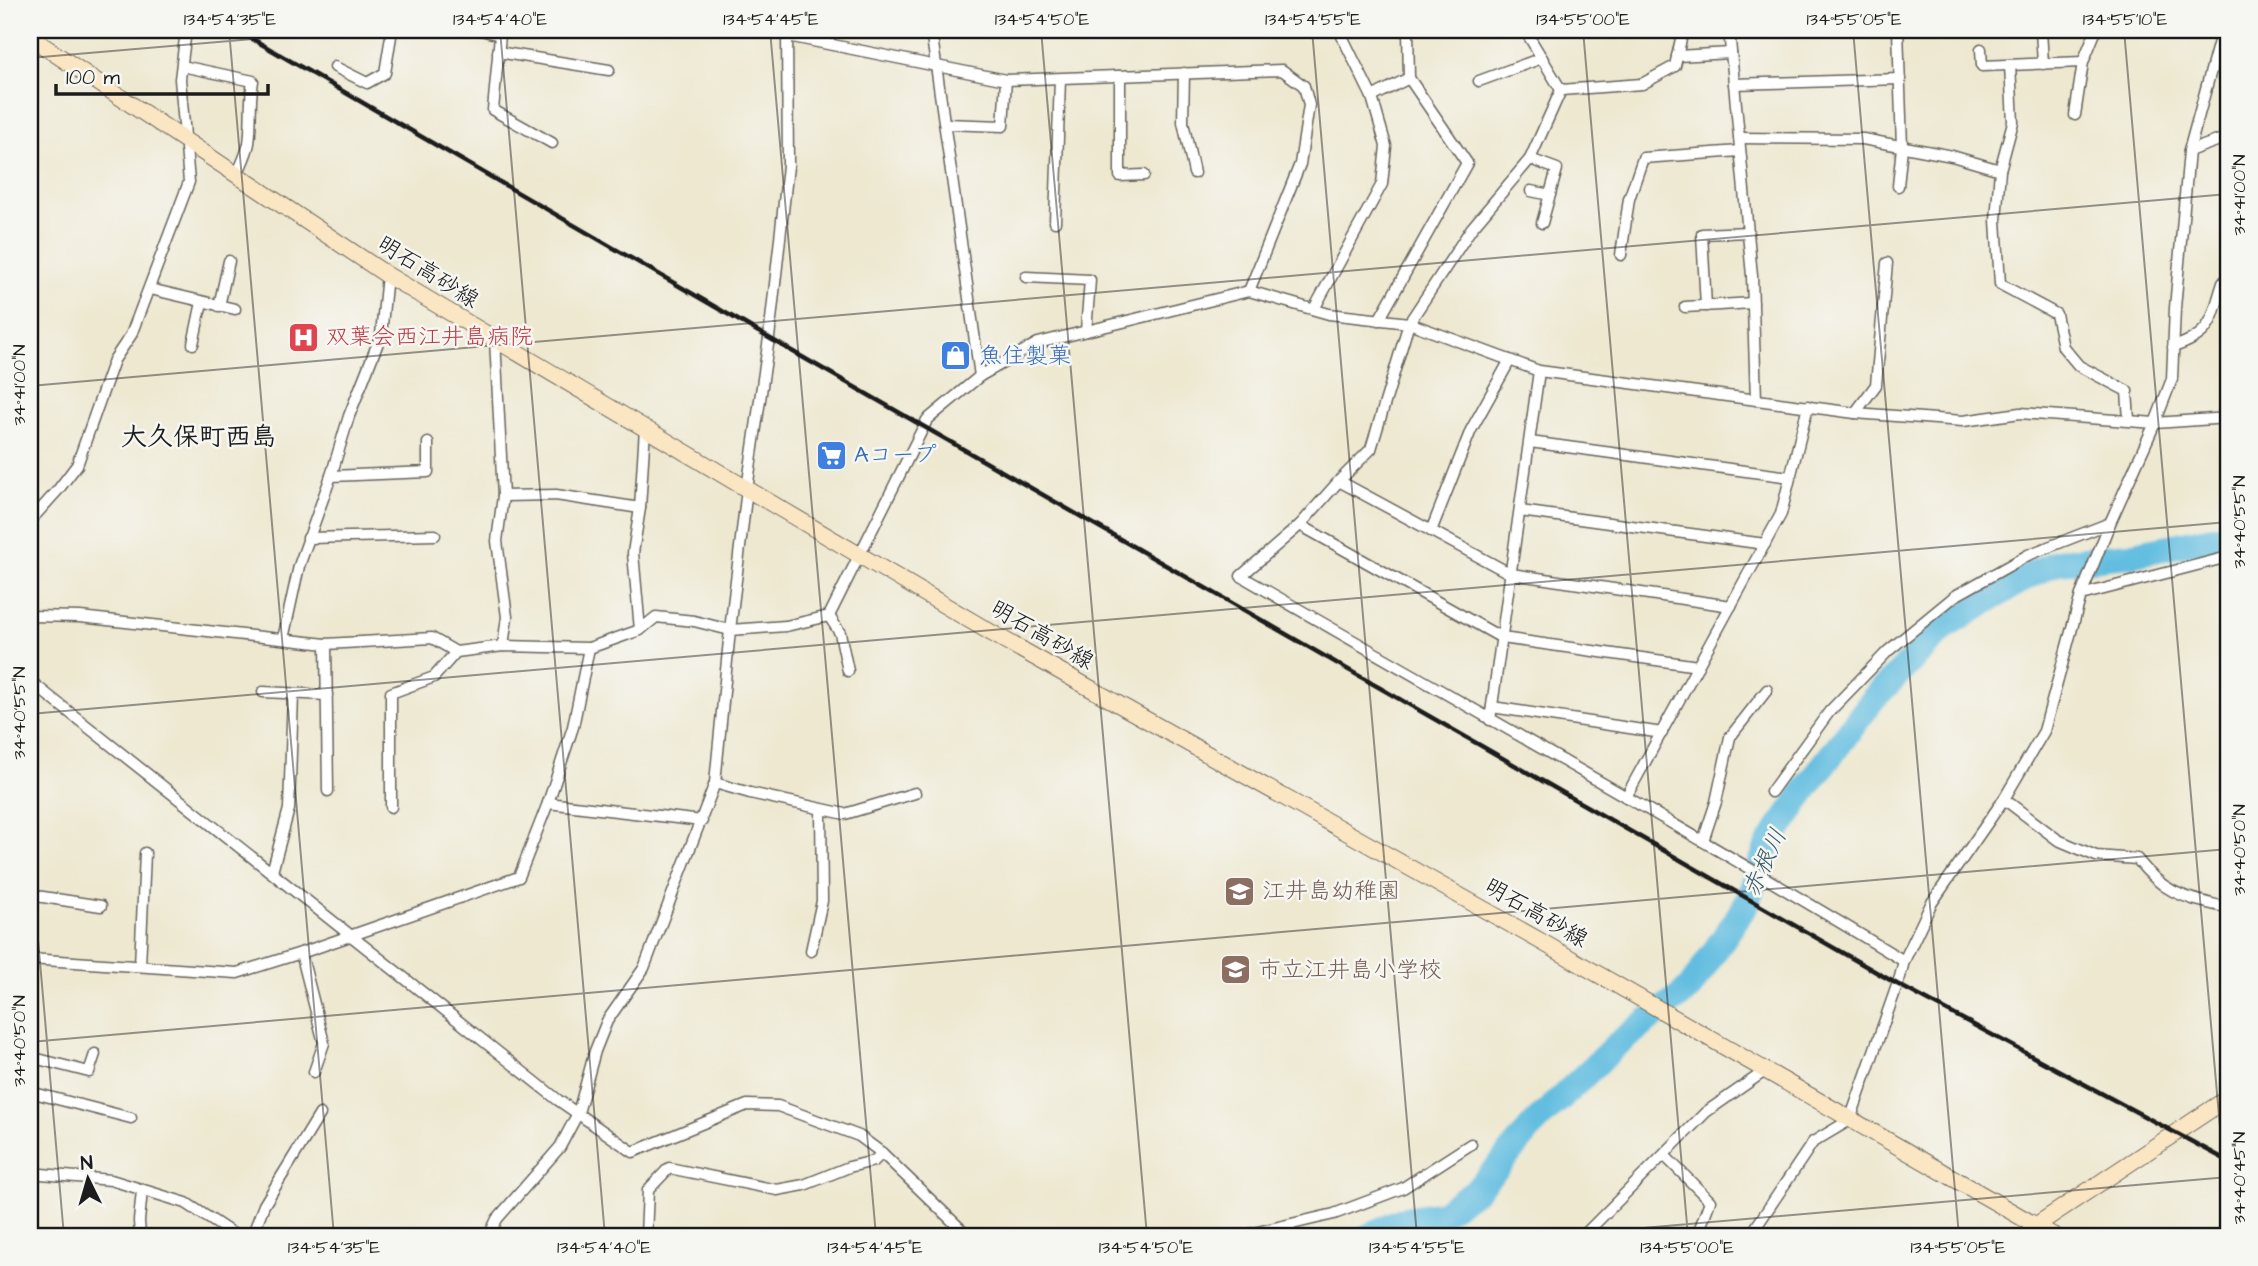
<svg xmlns="http://www.w3.org/2000/svg" width="2258" height="1266" font-family="'Architects Daughter','Klee One',sans-serif">
	<rect width="100%" height="100%" fill="#f6f6f2"/>
	<filter id="ink" filterUnits="userSpaceOnUse"><feTurbulence type="fractalNoise" baseFrequency=".0143" numOctaves="2"/><feDisplacementMap in="SourceGraphic" scale="14" xChannelSelector="R" yChannelSelector="G"/><feConvolveMatrix kernelMatrix="1 2 1 2 8 2 1 2 1" color-interpolation-filters="sRGB"/></filter>
	<filter id="wash" filterUnits="userSpaceOnUse"><feTurbulence type="fractalNoise" baseFrequency=".00686" numOctaves="4" result="noise"/><feDisplacementMap in="SourceGraphic" scale="28" xChannelSelector="R" yChannelSelector="G"/><feGaussianBlur stdDeviation="1.57" result="paint"/><feColorMatrix in="noise" values="0 0 0 0 0 0 0 0 0 0 0 0 0 0 0 0 0 1.4 0 .05"/><feComposite in="paint" operator="in"/></filter>
	<g filter="url(#wash)">
		<rect width="100%" height="100%" fill="#eee8d0"/>
		<g fill="none" stroke-linecap="round" stroke-linejoin="round">
			<!-- river -->
			<path stroke="#62bde0" stroke-width="26" d="M 1369,1236 L 1404,1219 L 1442,1213 L 1475,1191 L 1498,1167 L 1535,1123 L 1615,1046 L 1690,988 L 1747,903 L 1767,847 L 1807,787 L 1874,698 L 1945,627 L 2030,575 L 2057,562 L 2129,555 L 2228,535"/>
		</g>
	</g>
	<g filter="url(#ink)">
		<g fill="none" stroke-linecap="round" stroke-linejoin="round">
			<defs>
				<g id="minor">
					<path d="M 481,30 L 500,35 L 493,110 L 552,143"/>
					<path d="M 931,30 L 980,376"/>
					<path d="M 1525,30 L 1561,90 L 1530,159 L 1471,229 L 1409,323 L 1371,449 L 1339,481 L 1300,525 L 1241,576 C 1462,704 1686,828 1904,961"/>
					<path d="M 1729,30 L 1752,276 L 1756,400"/>
					<path d="M 2041,30 L 2043,64"/>
					<path d="M 788,36 L 1006,80 L 1282,70 L 1304,86 L 1309,105 L 1300,164 L 1249,291"/>
					<path d="M 1981,49 L 1982,66 L 2083,62"/>
					<path d="M 498,52 L 609,70"/>
					<path d="M 1677,56 L 1731,53"/>
					<path d="M 2010,65 L 2013,122 L 2000,170 L 1996,220 L 2000,284 L 2056,314 L 2063,347 L 2079,366 L 2127,391 L 2129,420"/>
					<path d="M 182,66 L 253,81 C 249,102 252,122 249,143 C 247,154 241,165 237,175"/>
					<path d="M 335,67 L 367,83 L 385,73 L 392,30"/>
					<path d="M 1184,73 L 1183,122 L 1194,173"/>
					<path d="M 1120,76 L 1120,176 L 1144,175"/>
					<path d="M 1479,81 L 1542,58"/>
					<path d="M 1734,84 L 1900,79"/>
					<path d="M 1561,90 L 1642,84 L 1675,66 L 1683,30"/>
					<path d="M 1372,97 L 1409,78"/>
					<path d="M 2075,115 L 2083,62 L 2096,30"/>
					<path d="M 945,124 L 1003,126 L 1006,80"/>
					<path d="M 1739,138 L 1863,139 L 1952,156 L 2000,170"/>
					<path d="M 2189,151 L 2228,137"/>
					<path d="M 1530,159 L 1557,169 L 1542,223"/>
					<path d="M 1898,186 L 1902,147 L 1898,30"/>
					<path d="M 1531,191 L 1550,195"/>
					<path d="M 1055,222 L 1060,79"/>
					<path d="M 1621,255 L 1629,199 L 1643,158 L 1740,151"/>
					<path d="M 1026,277 L 1090,280 L 1086,331"/>
					<path d="M 150,289 L 235,309"/>
					<path d="M 219,306 L 229,261"/>
					<path d="M 1706,306 L 1702,234 L 1748,232"/>
					<path d="M 1685,307 L 1753,303"/>
					<path d="M 1314,309 L 1382,184 L 1386,146 L 1372,97 L 1339,30"/>
					<path d="M 1379,320 L 1467,163 L 1409,78 L 1408,30"/>
					<path d="M 495,339 L 503,496 L 497,541 L 507,617 L 503,646"/>
					<path d="M 193,344 L 202,302"/>
					<path d="M 2173,347 C 2214,334 2211,319 2223,283 L 2228,277"/>
					<path d="M 1855,413 L 1876,385 L 1887,263"/>
					<path d="M 1530,442 L 1790,477"/>
					<path d="M 331,476 L 428,472 L 428,443"/>
					<path d="M 1339,481 L 1511,574 L 1731,606"/>
					<path d="M 503,496 L 556,495 L 640,508"/>
					<path d="M 1520,511 L 1765,544"/>
					<path d="M 30,521 L 58,490 L 77,465 L 114,360 L 131,335 L 189,182 L 180,79 L 186,30"/>
					<path d="M 1300,525 L 1502,638 L 1698,666"/>
					<path d="M 1431,531 L 1471,430 L 1510,360"/>
					<path d="M 308,538 L 435,535"/>
					<path d="M 2081,595 L 2228,557"/>
					<path d="M 30,616 L 80,617 L 326,644 L 432,638 L 456,652 L 503,646 L 589,648 L 640,630 L 656,617 L 694,621 L 730,630 L 786,626 L 829,616 L 927,420 L 980,376 L 1038,343 L 1249,291 L 1329,314 L 1409,323 L 1539,371 L 1855,413 L 1963,421 L 2020,413 L 2155,423 L 2228,418"/>
					<path d="M 829,616 L 840,633 L 848,671"/>
					<path d="M 640,630 L 633,553 L 640,508 L 645,428"/>
					<path d="M 283,639 L 299,566 L 331,476 L 349,416 L 381,335 L 387,275"/>
					<path d="M 326,644 L 328,791"/>
					<path d="M 30,681 L 558,1100 L 633,1152 L 747,1105 L 778,1106 L 859,1136 L 882,1153 L 968,1236"/>
					<path d="M 263,692 L 327,695"/>
					<path d="M 1492,707 L 1662,733"/>
					<path d="M 1490,720 L 1539,371"/>
					<path d="M 715,783 L 750,793 L 845,814 L 915,793"/>
					<path d="M 1771,792 L 1829,712 L 1888,651 L 1955,596 L 2028,555 L 2110,523"/>
					<path d="M 1626,797 L 1781,514 L 1808,406"/>
					<path d="M 2004,799 L 2058,840 L 2096,856 L 2137,859 C 2166,896 2185,897 2228,908"/>
					<path d="M 548,803 L 573,727 L 589,648"/>
					<path d="M 391,807 L 391,693 L 434,677 L 456,652"/>
					<path d="M 1703,841 L 1716,802 L 1730,737 L 1767,690"/>
					<path d="M 272,872 L 289,809 L 293,695"/>
					<path d="M 30,895 L 101,906"/>
					<path d="M 811,951 L 822,901 L 821,809"/>
					<path d="M 301,953 L 324,1043 L 314,1072"/>
					<path d="M 30,959 L 237,973 L 301,953 L 519,877 L 548,803 L 702,821"/>
					<path d="M 140,966 L 145,853"/>
					<path d="M 30,1057 L 89,1072 L 95,1054"/>
					<path d="M 30,1092 L 131,1118"/>
					<path d="M 1664,1155 L 1710,1201 L 1697,1236"/>
					<path d="M 30,1173 L 111,1180 L 186,1203 L 236,1236"/>
					<path d="M 140,1236 L 139,1221 L 142,1190"/>
					<path d="M 252,1236 L 264,1205 L 320,1114"/>
					<path d="M 489,1236 L 497,1219 L 560,1147 L 578,1113 L 595,1051 L 607,1021 L 644,968 L 715,783 L 730,630 L 747,489 L 769,338 L 788,166 L 787,30"/>
					<path d="M 646,1236 L 648,1190 L 669,1168 L 777,1190 L 804,1185 L 849,1167 L 874,1161 L 882,1153"/>
					<path d="M 1226,1236 L 1245,1235 L 1334,1214 L 1403,1188 L 1471,1144"/>
					<path d="M 1583,1236 L 1706,1112 L 1765,1071"/>
					<path d="M 1750,1236 L 1813,1142 L 1850,1120 L 1900,977 L 1904,961 L 1931,904 L 2004,799 L 2044,731 L 2081,595 L 2110,523 L 2155,423 L 2172,379 L 2175,308 L 2189,151 L 2222,30"/>
					<path d="M 2019,1236 L 2035,1226"/>
				</g>
				<g id="secondary">
					<path d="M 30,37 L 387,275 L 747,489 L 990,632 L 1542,942 L 2054,1236"/>
					<path d="M 2031,1236 L 2035,1226 L 2228,1098"/>
				</g>
			</defs>
			<!-- minor casing -->
			<use href="#minor" stroke="#66635b" stroke-width="13"/>
			<!-- secondary casing -->
			<use href="#secondary" stroke="#66635b" stroke-width="18"/>
			<!-- minor -->
			<use href="#minor" stroke="#fff" stroke-width="10"/>
			<!-- secondary -->
			<use href="#secondary" stroke="#fbe6c3" stroke-width="16"/>
			<!-- rail -->
			<path stroke="#1c1c1c" stroke-width="4.5" d="M 237,30 L 769,338 L 1897,984 L 2228,1161"/>
		</g>
	</g>
	<!-- ticks -->
	<path fill="none" stroke="#1c1c1c" stroke-width="2" stroke-opacity="0.45" d="M 229,30 L 334,1236M 500,30 L 605,1236M 770,30 L 876,1236M 1041,30 L 1147,1236M 1312,30 L 1417,1236M 1583,30 L 1688,1236M 1853,30 L 1959,1236M 2124,30 L 2228,1219M 30,58 L 357,30M 30,386 L 2228,194M 30,714 L 2228,522M 30,848 L 64,1236M 30,1042 L 2228,849M 1552,1236 L 2228,1177"/>
	<!-- icons -->
	<defs>
		<symbol id="hospital-square" viewBox="-11 -11 22 22"><rect x="-9" y="-9" width="18" height="18" rx="4" fill="#e0444e" stroke="#f6f6f2"/><path d="M-5-5h3v3.5h4V-5h3V5h-3V1.5h-4V5h-3Z" fill="#fff"/></symbol>
		<symbol id="shop-square" viewBox="-11 -11 22 22"><rect x="-9" y="-9" width="18" height="18" rx="4" fill="#3f7fe0" stroke="#f6f6f2"/><path d="M-5-2.5h2.3a2.7 3.5 0 0 1 5.4 0H5L5.5 6h-11ZM-1.5-2.5h3a1.5 2.3 0 0 0-3 0Z" fill="#fff"/></symbol>
		<symbol id="supermarket-square" viewBox="-11 -11 22 22"><rect x="-9" y="-9" width="18" height="18" rx="4" fill="#3f7fe0" stroke="#f6f6f2"/><path d="M-6-5.5h2.5l.6 2H6L4.5 2H-2.5L-4.4-4H-6ZM-1.5 3.2a1.3 1.3 0 1 0 .1 0ZM3 3.2a1.3 1.3 0 1 0 .1 0Z" fill="#fff"/></symbol>
		<symbol id="school-square" viewBox="-11 -11 22 22"><rect x="-9" y="-9" width="18" height="18" rx="4" fill="#8d6e63" stroke="#f6f6f2"/><path d="M0-5L7-2L0 1L-7-2ZM-4 1L0 2.5L4 1V4Q0 6-4 4Z" fill="#fff"/></symbol>
	</defs>
	<g fill-rule="evenodd">
		<use href="#hospital-square" x="286" y="320" width="35" height="35"/>
		<use href="#shop-square" x="938" y="338" width="35" height="35"/>
		<use href="#supermarket-square" x="814" y="438" width="35" height="35"/>
		<use href="#school-square" x="1222" y="874" width="35" height="35"/>
		<use href="#school-square" x="1218" y="952" width="35" height="35"/>
	</g>
	<g text-anchor="middle" dominant-baseline="central" stroke-width="5" stroke-linejoin="round" paint-order="stroke">
		<!-- street labels -->
		<g font-size="23" fill="#1c1c1c" stroke="#f6f6f2">
			<text transform="translate(428 272) rotate(32)">明石高砂線</text>
			<text transform="translate(1042 635) rotate(30)">明石高砂線</text>
			<text transform="translate(1536 913) rotate(30)">明石高砂線</text>
		</g>
		<!-- health labels -->
		<g font-size="23" fill="#be3a42" stroke="#f6f6f2" text-anchor="start">
			<text x="326" y="337">双葉会西江井島病院</text>
		</g>
		<!-- shop labels -->
		<g font-size="23" fill="#366cbe" stroke="#f6f6f2" text-anchor="start">
			<text x="979" y="356">魚住製菓</text>
			<text x="854" y="455">Aコープ</text>
		</g>
		<!-- education labels -->
		<g font-size="23" fill="#785e54" stroke="#f6f6f2" text-anchor="start">
			<text x="1262" y="891">江井島幼稚園</text>
			<text x="1258" y="970">市立江井島小学校</text>
		</g>
		<!-- water labels -->
		<g font-size="24" font-style="italic" fill="#385c6a" stroke="#f6f6f2">
			<text transform="translate(1765 863) rotate(-65)">赤根川</text>
		</g>
		<!-- quarter labels -->
		<g font-size="26" font-weight="bold" fill="#1c1c1c" stroke="#f6f6f2">
			<text x="199" y="437">大久保町西島</text>
		</g>
	</g>
	<!-- margin -->
	<rect width="2258" height="1266" fill="none" stroke="#f6f6f2" stroke-width="77"/>
	<!-- north arrow -->
	<g transform="translate(88 1179) rotate(355)" stroke="#f6f6f2" stroke-width="5" paint-order="stroke">
	<path d="M0-5L12 26L0 18L-12 26Z" fill="#1c1c1c"/>
	<text y="-10" font-size="19" font-weight="bold" text-anchor="middle" fill="#1c1c1c">N</text>
	</g>
	<!-- scale -->
	<path d="M56 84v10h212v-10" fill="none" stroke="#1c1c1c" stroke-width="3.5"/>
	<text x="66" y="84" font-size="21" fill="#1c1c1c" stroke="#f6f6f2" stroke-width="5" paint-order="stroke">100 m</text>
	<rect x="38" y="38" width="2182" height="1190" fill="none" stroke="#1c1c1c" stroke-width="2.5"/>
	<g font-size="18" text-anchor="middle" fill="#1c1c1c">
		<text x="230" y="25">134°54'35"E</text>
		<text x="500" y="25">134°54'40"E</text>
		<text x="771" y="25">134°54'45"E</text>
		<text x="1042" y="25">134°54'50"E</text>
		<text x="1313" y="25">134°54'55"E</text>
		<text x="1583" y="25">134°55'00"E</text>
		<text x="1854" y="25">134°55'05"E</text>
		<text x="2125" y="25">134°55'10"E</text>
		<text transform="translate(2239 195) rotate(-90)" y="6">34°41'00"N</text>
		<text transform="translate(19 385) rotate(-90)" y="6">34°41'00"N</text>
		<text transform="translate(2239 522) rotate(-90)" y="6">34°40'55"N</text>
		<text transform="translate(19 713) rotate(-90)" y="6">34°40'55"N</text>
		<text transform="translate(2239 850) rotate(-90)" y="6">34°40'50"N</text>
		<text transform="translate(19 1041) rotate(-90)" y="6">34°40'50"N</text>
		<text transform="translate(2239 1178) rotate(-90)" y="6">34°40'45"N</text>
		<text x="334" y="1253">134°54'35"E</text>
		<text x="604" y="1253">134°54'40"E</text>
		<text x="875" y="1253">134°54'45"E</text>
		<text x="1146" y="1253">134°54'50"E</text>
		<text x="1417" y="1253">134°54'55"E</text>
		<text x="1687" y="1253">134°55'00"E</text>
		<text x="1958" y="1253">134°55'05"E</text>
	</g>
</svg>
